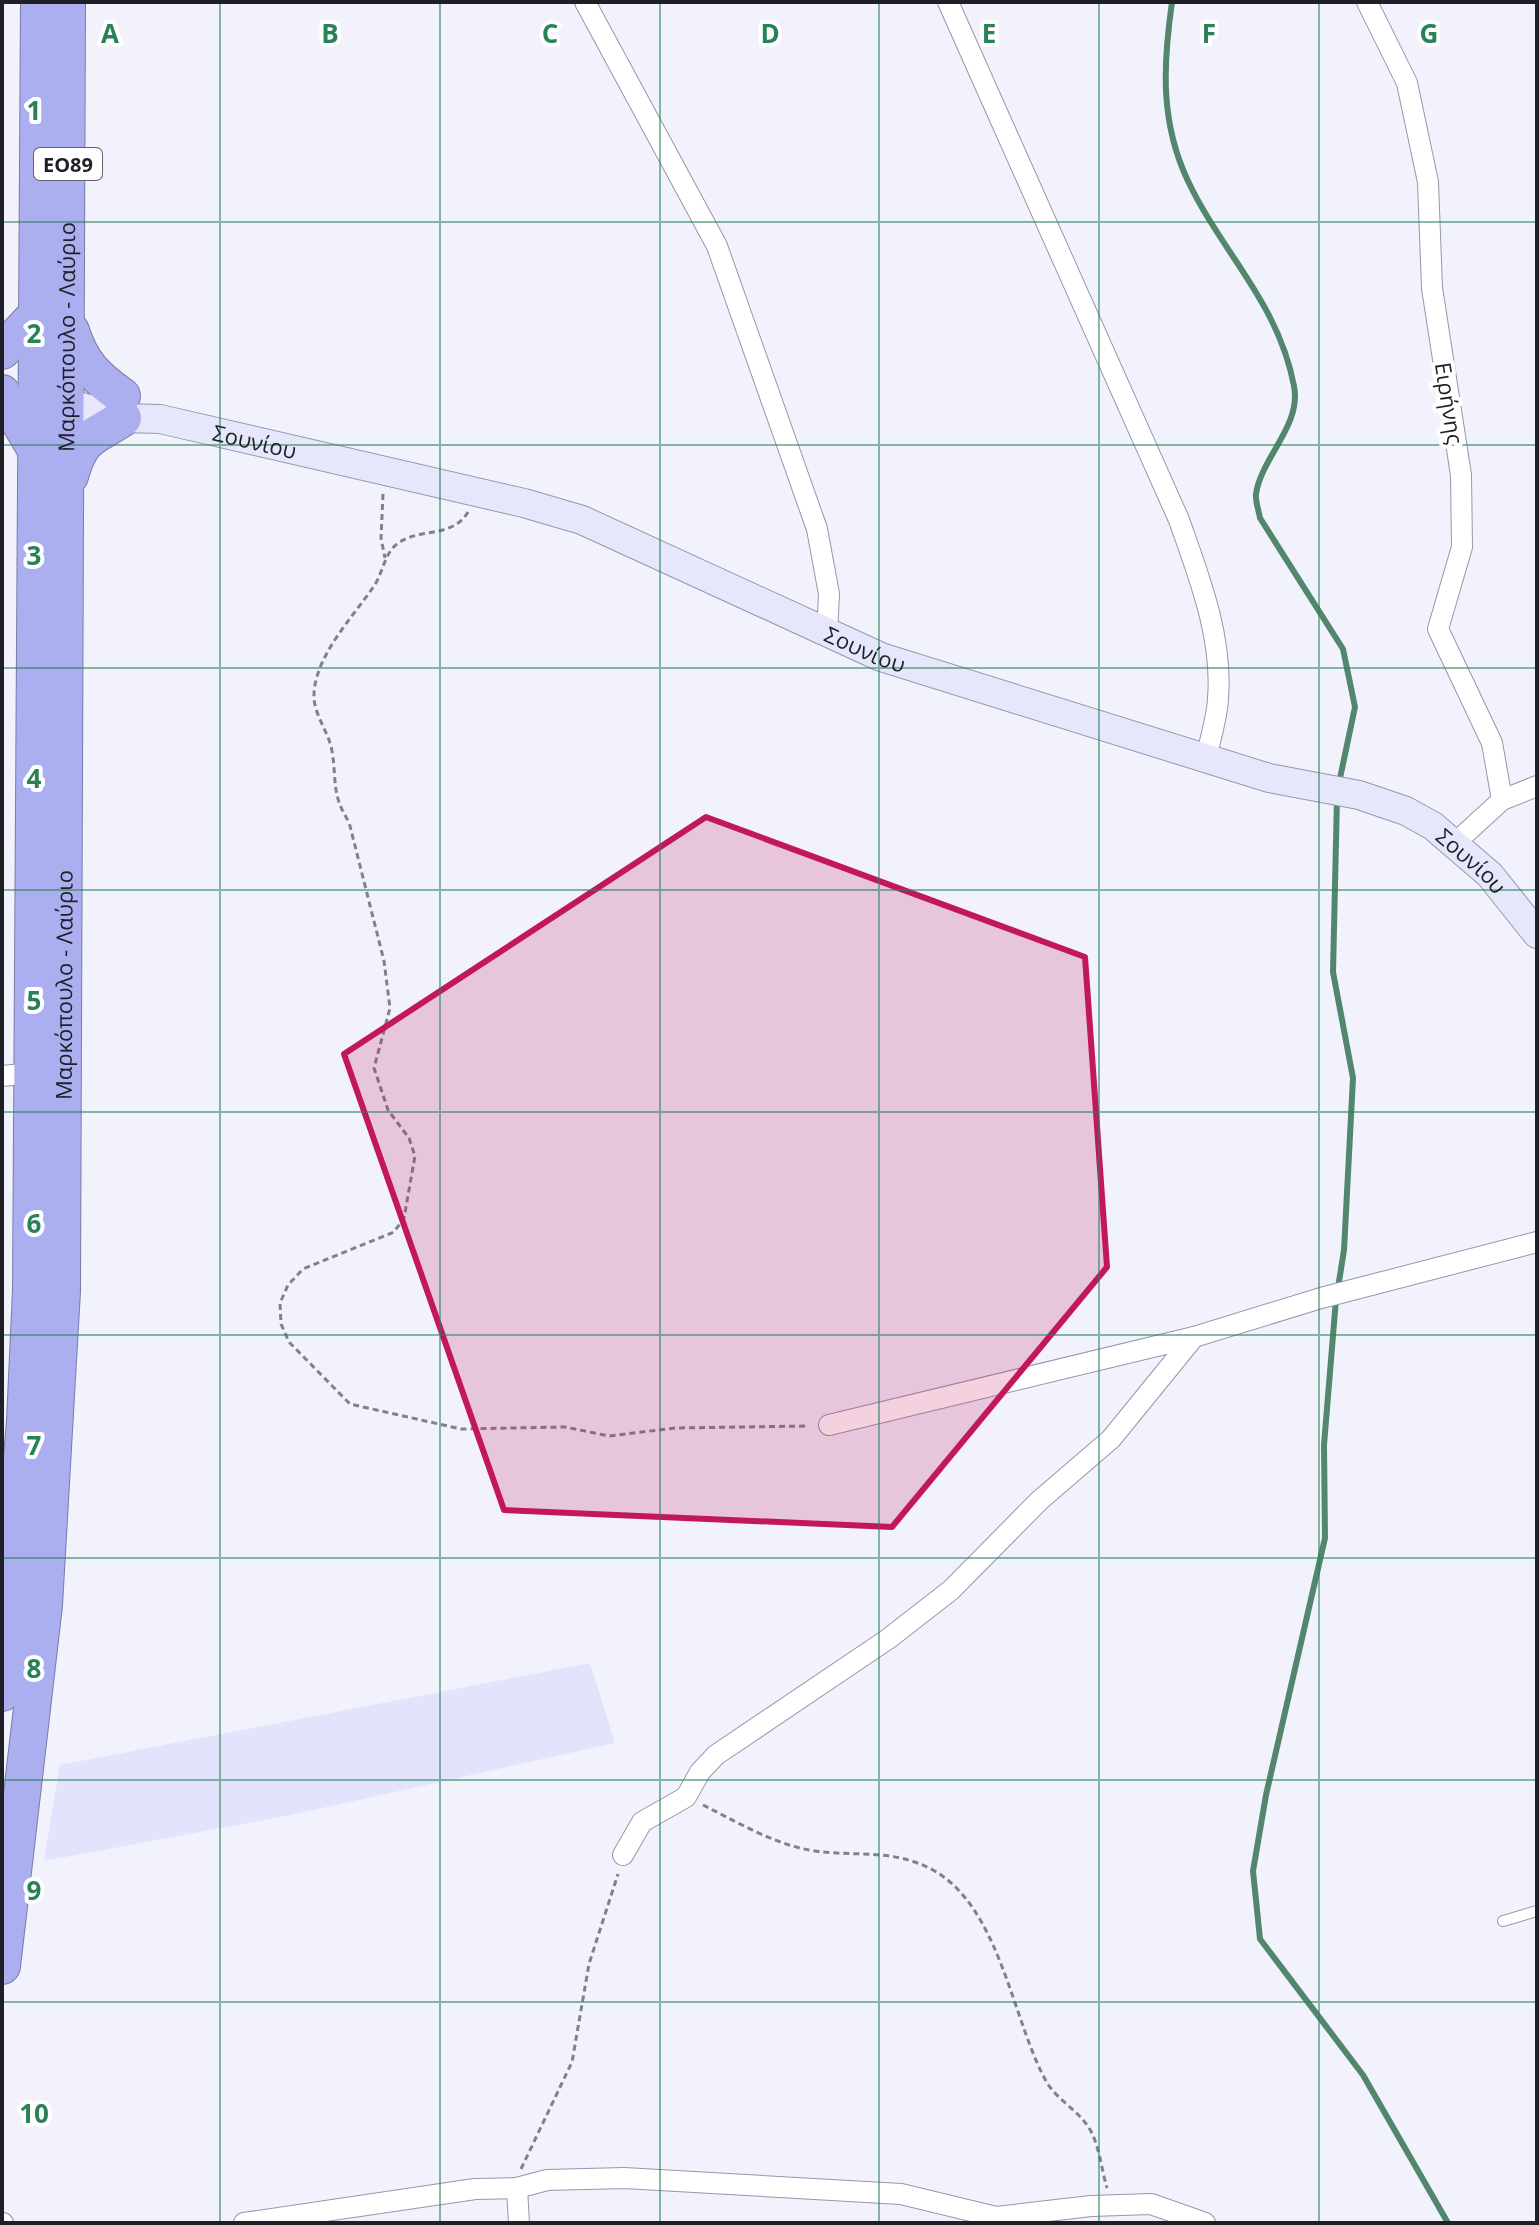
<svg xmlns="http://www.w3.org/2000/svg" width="1539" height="2225" font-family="'Open Sans',sans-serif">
	<rect width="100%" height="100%" fill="#f1f2fc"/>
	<!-- built -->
	<path fill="#e2e4fe" d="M 590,1663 L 615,1743 L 291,1815 L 44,1861 L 60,1765 Z"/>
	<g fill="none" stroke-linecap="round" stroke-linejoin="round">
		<!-- stream -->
		<g stroke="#53876d" stroke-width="6">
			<path d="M 1172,2 C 1163,65 1160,122 1188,181 C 1222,253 1278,302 1294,386 C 1302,425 1261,458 1256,494 C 1255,501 1259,511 1260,518 L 1343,649 L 1355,707 L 1339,783"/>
			<path d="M 1337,798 L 1333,972 L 1353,1078 L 1344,1250 L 1338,1288"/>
			<path d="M 1336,1299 L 1324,1445 L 1325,1538 L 1266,1795 L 1253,1871 L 1260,1939 L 1363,2075 L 1448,2223"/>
		</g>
		<defs>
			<path id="lane" d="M 1503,1921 L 1537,1911"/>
			<g id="street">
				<path d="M 585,2 L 717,246 L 817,529 L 829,594 L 827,634"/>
				<path d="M 948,2 L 1179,520 C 1199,577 1223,637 1218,699 C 1217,718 1210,739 1206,759"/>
				<path d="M 1367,2 L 1407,83 L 1428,182 L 1432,288 L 1461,475 L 1462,547 L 1438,629 L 1492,743 L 1502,800"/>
				<path d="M 1454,844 L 1502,800 L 1537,786"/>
				<path d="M 2,1076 L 33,1073"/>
				<path d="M 829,1425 L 1194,1337 L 1321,1298 L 1537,1242"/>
				<path d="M 623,1855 L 642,1822 L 686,1797 L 700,1772 L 716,1755 L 888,1639 L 951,1590 L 1040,1500 L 1111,1439 L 1194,1337"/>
				<path d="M 517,2188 L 519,2223"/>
				<path d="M 2,2223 L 3,2223"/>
				<path d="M 244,2223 L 475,2189 L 517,2188 L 547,2180 L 624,2178 L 901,2194 L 996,2217 L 1091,2206 L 1151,2204 L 1205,2223"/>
			</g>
			<g id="secondary">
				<path id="s1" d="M 48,398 L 123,418 L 160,419 L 524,503 L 582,520 L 881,657 L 1269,778 L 1359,795 L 1406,811 L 1433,826 L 1490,875 L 1537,934"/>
			</g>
			<g id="highway">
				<path d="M 71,331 C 81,363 95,377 122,396"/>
				<path d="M 2,351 L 35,316"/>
				<path d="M 2,393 L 33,445"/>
				<path d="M 70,476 C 82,434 92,439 123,418"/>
				<path d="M 2,1693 L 25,1421 L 31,1290 L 39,2"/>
				<path id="s2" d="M 2,1966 L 44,1605 L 62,1291 L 67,2"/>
			</g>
		</defs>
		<!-- lane casing -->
		<use href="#lane" stroke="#9597ae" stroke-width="12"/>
		<!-- street casing -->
		<use href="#street" stroke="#9597ae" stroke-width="22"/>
		<!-- secondary casing -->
		<use href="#secondary" stroke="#9597ae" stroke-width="30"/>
		<!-- highway casing -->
		<use href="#highway" stroke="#7a7ca9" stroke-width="38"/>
		<!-- path -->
		<g stroke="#80818a" stroke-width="3" stroke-dasharray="6 4" stroke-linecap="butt">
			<path d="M 383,494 L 381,538 L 385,558"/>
			<path d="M 468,512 C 452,539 419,527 397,544 C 384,554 383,573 374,586 C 353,617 312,659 314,699 C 316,718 329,733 332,751 C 337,781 331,794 349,822 L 384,961 L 390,1008 L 374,1068 L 388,1110 L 409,1138 L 415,1156 L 404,1218 L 394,1232 L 303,1269 L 288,1285 L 280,1303 L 281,1324 L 289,1342 L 350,1404 L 461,1429 L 565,1427 L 609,1436 L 675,1428 L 809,1426"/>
			<path d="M 703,1805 C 737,1822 772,1843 809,1850 C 853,1858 890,1847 933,1870 C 1000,1907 1013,2022 1046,2081 C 1056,2099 1075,2108 1087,2125 C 1099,2141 1101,2168 1107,2188"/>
			<path d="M 521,2169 L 572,2062 L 589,1964 L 618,1874"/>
		</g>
		<!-- lane -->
		<use href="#lane" stroke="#fff" stroke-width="10"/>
		<!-- street -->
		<use href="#street" stroke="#fff" stroke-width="20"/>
		<!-- secondary -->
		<use href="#secondary" stroke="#e6e7fa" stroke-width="28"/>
		<!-- highway -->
		<use href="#highway" stroke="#abaeef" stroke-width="36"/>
	</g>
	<!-- marked area -->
	<path fill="#c2185b" fill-opacity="0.2" stroke="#c2185b" stroke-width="6" stroke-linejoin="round" d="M 706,817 L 1085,957 L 1107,1267 L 892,1527 L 504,1510 L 344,1054 Z"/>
	<!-- grid -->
	<path fill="none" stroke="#288257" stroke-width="2" stroke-opacity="0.55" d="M 220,2 L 220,2223M 440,2 L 440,2223M 660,2 L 660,2223M 879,2 L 879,2223M 1099,2 L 1099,2223M 1319,2 L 1319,2223M 2,222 L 1537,222M 2,445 L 1537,445M 2,668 L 1537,668M 2,890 L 1537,890M 2,1112 L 1537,1112M 2,1335 L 1537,1335M 2,1558 L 1537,1558M 2,1780 L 1537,1780M 2,2002 L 1537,2002"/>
	<g text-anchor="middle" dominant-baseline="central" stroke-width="8" stroke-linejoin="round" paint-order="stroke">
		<!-- shield labels -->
		<rect fill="#fff" stroke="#626268" stroke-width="2" x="34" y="148" width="68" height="32" rx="6"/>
		<g font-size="20" font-weight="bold" fill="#1e1f27">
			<text x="68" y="164">ΕΟ89</text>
		</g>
		<!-- street labels -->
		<g font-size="22" fill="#1e1f27" stroke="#fff">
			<text stroke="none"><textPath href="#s2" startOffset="1632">Μαρκόπουλο - Λαύριο</textPath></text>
			<text transform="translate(1450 403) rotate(81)">Ειρήνης</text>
			<text stroke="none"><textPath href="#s1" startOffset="212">Σουνίου</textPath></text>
			<text stroke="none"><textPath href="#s1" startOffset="860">Σουνίου</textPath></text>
			<text stroke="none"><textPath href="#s1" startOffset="1508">Σουνίου</textPath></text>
			<text stroke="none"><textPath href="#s2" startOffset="984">Μαρκόπουλο - Λαύριο</textPath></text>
		</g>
	</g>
	<g font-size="26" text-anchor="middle" font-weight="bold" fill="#288257" stroke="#fff" stroke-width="8" stroke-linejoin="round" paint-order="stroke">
		<text x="110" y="43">A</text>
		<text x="330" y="43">B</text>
		<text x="550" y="43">C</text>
		<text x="770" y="43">D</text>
		<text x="989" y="43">E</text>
		<text x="1209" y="43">F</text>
		<text x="1429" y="43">G</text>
		<text x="34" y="120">1</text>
		<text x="34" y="343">2</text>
		<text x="34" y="565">3</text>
		<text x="34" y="788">4</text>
		<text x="34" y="1010">5</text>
		<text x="34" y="1233">6</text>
		<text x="34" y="1455">7</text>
		<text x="34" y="1678">8</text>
		<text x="34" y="1900">9</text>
		<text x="34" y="2123">10</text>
	</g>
	<!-- border -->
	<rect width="1539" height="2225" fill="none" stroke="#1e1f27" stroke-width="8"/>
</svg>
